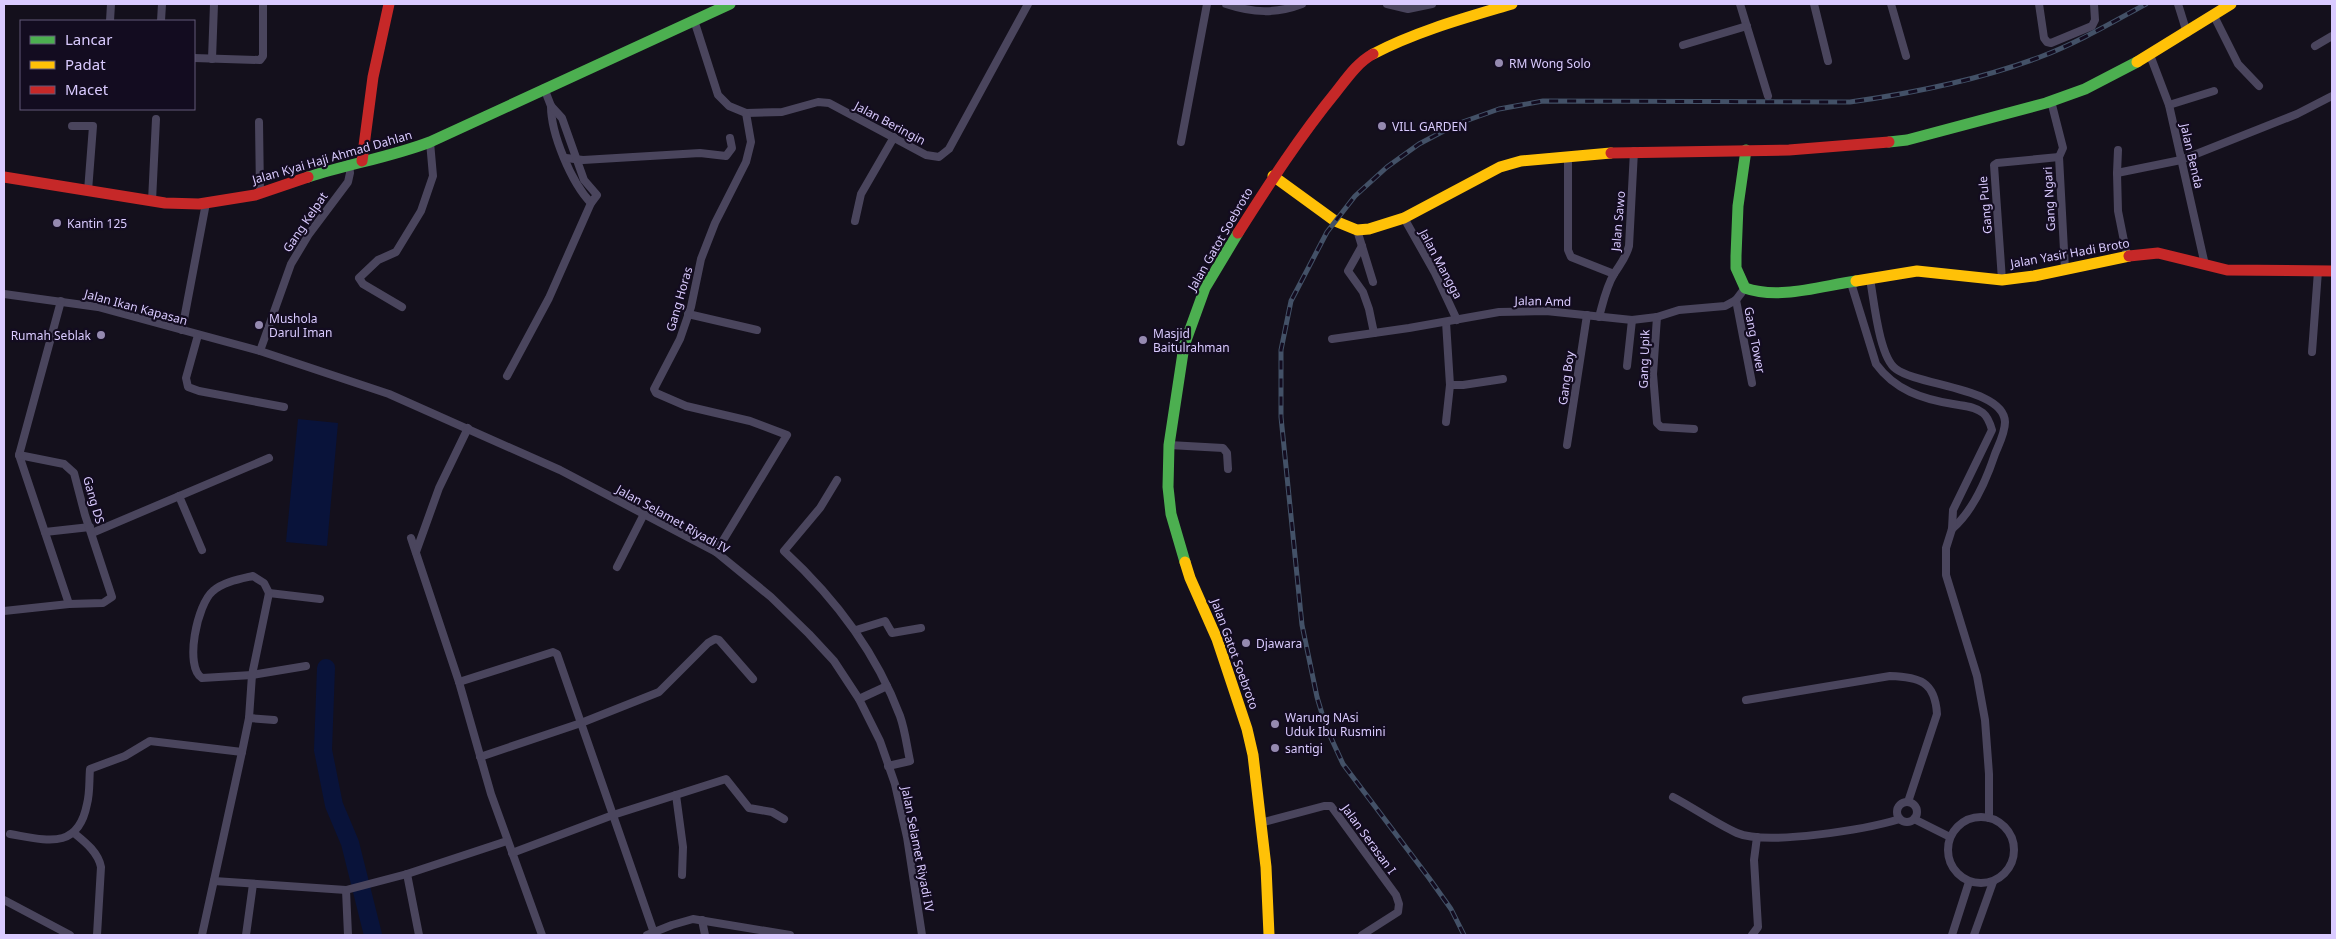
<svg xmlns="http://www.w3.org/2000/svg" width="2336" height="939" font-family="'Noto Sans',sans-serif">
	<rect width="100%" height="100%" fill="#14101c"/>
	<!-- water -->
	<path fill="#09133a" d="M 298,419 L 338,423 L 327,546 L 286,542 Z"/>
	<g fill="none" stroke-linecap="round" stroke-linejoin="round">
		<!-- river -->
		<path stroke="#09133a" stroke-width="18" d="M 326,668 L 323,750 L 334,805 L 350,843 L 373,935"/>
		<!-- street -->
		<g stroke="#4a455d" stroke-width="8">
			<path d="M 1226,4 C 1253,13 1276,14 1302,4"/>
			<path d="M 1387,4 L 1408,9 L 1432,4"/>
			<path d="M 1740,4 L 1768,96"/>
			<path d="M 1814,4 L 1828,61"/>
			<path d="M 1891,4 L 1906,56"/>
			<path d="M 2039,4 L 2044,38 L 2047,42 L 2051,43 L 2092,26 L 2095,20 L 2094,4"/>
			<path d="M 2178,4 L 2187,33"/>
			<path d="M 2214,16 L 2238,64 L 2259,86"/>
			<path d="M 694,20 L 718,95 L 729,106 L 746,113 L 782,112 L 818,102 L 829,103 L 926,155 L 939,157 L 949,149 L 1028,4"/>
			<path d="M 110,21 L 111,4"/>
			<path d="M 161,21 L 162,4"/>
			<path d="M 1683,45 L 1747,26"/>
			<path d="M 2315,46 L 2332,36"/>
			<path d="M 2150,55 L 2169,105 L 2205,265"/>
			<path d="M 194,58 L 260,60 L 263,56 L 263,4"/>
			<path d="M 212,59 L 214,4"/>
			<path d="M 2051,101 L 2063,148 L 2059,157"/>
			<path d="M 2169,105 L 2214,91"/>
			<path d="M 551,106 C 551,134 571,182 591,203"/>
			<path d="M 259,122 L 260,193"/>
			<path d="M 72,126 L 93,126 L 88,191"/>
			<path d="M 1181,142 L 1207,4"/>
			<path d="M 2118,150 L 2117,173 L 2181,160 L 2297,114 L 2332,96"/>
			<path d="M 1568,156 L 1568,250 L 1571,257 L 1614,274"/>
			<path d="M 2059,157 L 2065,269"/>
			<path d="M 566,158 L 583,160 L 700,153 L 726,156 L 732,148 L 730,138"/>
			<path d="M 2117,173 L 2118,211 L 2127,256"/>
			<path d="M 152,201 L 156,119"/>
			<path d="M 1404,218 L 1435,273 L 1457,320"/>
			<path d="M 855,221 L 861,194 L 894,137"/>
			<path d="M 1357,230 L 1373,282"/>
			<path d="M 1362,246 L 1348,271 L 1363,292 L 1369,309 L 1374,333"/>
			<path d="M 1870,279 C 1874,300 1879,357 1896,369 C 1919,386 2004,388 2005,422 C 2005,433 1999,444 1995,454 C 1986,481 1973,511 1952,529"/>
			<path d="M 2002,280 L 1994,165 L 1997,163 L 2059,157"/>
			<path d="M 1851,283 L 1876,364 C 1895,390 1922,399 1953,404 C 1963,406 1975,406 1983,413 C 1988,417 1990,423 1992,430 L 1953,510 L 1952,529 L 1946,548 L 1946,575 L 1977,676 L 1985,720 L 1989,774 L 1989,818"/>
			<path d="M 4,294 L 98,307 L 260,351 L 389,394 L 560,470 L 716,552 L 771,597 L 809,634 L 834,661 L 859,699 L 880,741 L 895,784 L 907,837 L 922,935"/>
			<path d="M 1736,300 L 1752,383"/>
			<path d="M 61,301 L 19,455 L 69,604"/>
			<path d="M 402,307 L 363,284 L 359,278 L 378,260 L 396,252 L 421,211 L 433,176 L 430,142"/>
			<path d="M 688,314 L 757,330"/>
			<path d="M 1599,317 C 1603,303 1606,287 1614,274 C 1620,264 1626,258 1629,246 L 1634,151"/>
			<path d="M 1657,317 L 1653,374 L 1657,423 L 1661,427 L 1694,429"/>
			<path d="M 1446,322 L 1450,385 L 1463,385 L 1503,379"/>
			<path d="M 182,330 L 206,203"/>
			<path d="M 198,335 L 186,378 L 188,387 L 199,391 L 284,407"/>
			<path d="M 1332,339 L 1409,328 L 1499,312 L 1546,311 L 1632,320 L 1657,317 L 1679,310 L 1725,306 L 1736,300 L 1745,288"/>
			<path d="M 260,351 L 291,264 L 309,234 L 348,182 L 350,173 L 349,164"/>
			<path d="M 2312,352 L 2318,271"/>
			<path d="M 1627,366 L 1632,320"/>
			<path d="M 507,376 L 549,298 L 591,203 L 597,195 L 584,180 L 562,118 L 551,106 L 544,88"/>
			<path d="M 1446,422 L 1450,385"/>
			<path d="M 1169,445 L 1223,448 L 1227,453 L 1228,469"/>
			<path d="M 1567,445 L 1587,315"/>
			<path d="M 837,480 L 820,508 L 784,551 C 835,598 876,652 900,716 C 905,730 907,747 910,761 L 888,766"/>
			<path d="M 179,496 L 202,550"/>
			<path d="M 45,532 L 90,527"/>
			<path d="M 92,533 L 269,458"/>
			<path d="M 411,538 L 459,682 L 491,794 L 542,935"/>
			<path d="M 416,552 L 439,488 L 468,428"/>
			<path d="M 716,552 L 787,435 L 750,421 L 686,406 L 656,393 L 654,389 L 680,339 L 691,307 L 701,259 L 715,223 L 746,162 L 751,142 L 746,113"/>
			<path d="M 617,567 L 644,514"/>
			<path d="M 4,611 L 69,604 L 103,603 L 112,597 L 85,515 L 74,473 L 64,464 L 19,455"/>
			<path d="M 856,630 L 885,621 L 892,633 L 921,628"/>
			<path d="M 306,666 L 252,675 L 202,678 C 184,667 197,604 213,591 C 223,582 240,579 253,576 L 264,583 L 269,593 L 320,599"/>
			<path d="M 459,682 L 553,652 L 557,654 L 654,933"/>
			<path d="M 859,699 L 887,686"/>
			<path d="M 1746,700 L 1890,676 C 1919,677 1935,681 1937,714 L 1908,802"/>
			<path d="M 249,718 L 274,720"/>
			<path d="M 480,757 L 581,723 L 659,692 L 708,643 L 715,639 L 719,640 L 753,679"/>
			<path d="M 676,795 L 683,847 L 682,875"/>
			<path d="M 1673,797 C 1694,808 1715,823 1737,833 C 1767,846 1867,829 1900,819"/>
			<circle cx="1907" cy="812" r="10"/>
			<circle cx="1981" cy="850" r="33"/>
			<path d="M 1914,819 L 1950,837"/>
			<path d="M 1260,823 L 1324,806 L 1331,806 L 1396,895 L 1399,904 L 1398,912 L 1362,935"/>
			<path d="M 74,833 C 85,842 98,852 101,867 L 97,935"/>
			<path d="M 10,834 C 46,840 78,851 87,804 C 90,793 89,781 90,769 L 125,756 L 150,741 L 242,752"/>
			<path d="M 512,853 L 613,815 L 726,779 L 749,808 L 772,812 L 784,819"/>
			<path d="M 407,874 L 419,935"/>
			<path d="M 214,881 L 346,890 L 407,874 L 507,841"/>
			<path d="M 346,890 L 348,935"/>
			<path d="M 4,900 L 70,935"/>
			<path d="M 702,920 L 705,935"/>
			<path d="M 202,935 L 242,752 L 249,718 L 252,675 L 269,593"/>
			<path d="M 246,935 L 253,884"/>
			<path d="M 647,935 L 672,925 L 693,919 L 790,935"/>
			<path d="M 1752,935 L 1758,927 L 1754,860 L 1757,837"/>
			<path d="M 1952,935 L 1969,882"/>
			<path d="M 1974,935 L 1993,882"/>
		</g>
		<!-- fast -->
		<g stroke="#4caf50" stroke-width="11">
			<path d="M 1889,142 L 1907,140 L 2046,103 L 2085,89 L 2137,62"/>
			<path d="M 1746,150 L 1738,206 L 1736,256 L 1736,268 L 1745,288 C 1779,300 1821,286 1856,281"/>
			<path d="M 308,177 C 348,164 391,157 430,142 L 730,4"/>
			<path d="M 1185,562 L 1171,514 L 1168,487 L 1169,445 L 1184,346 L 1205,288 L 1238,233"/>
		</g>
		<!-- slow -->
		<g stroke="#ffc107" stroke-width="11">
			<path d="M 1373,54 C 1417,31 1465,18 1512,4"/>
			<path d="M 2137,62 L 2231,4"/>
			<path d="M 1273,176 L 1335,221 L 1357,230 L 1369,229 L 1404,218 L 1500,167 L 1521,161 L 1611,153"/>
			<path d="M 1856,281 L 1917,271 L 2002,280 L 2034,276 L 2129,256"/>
			<path d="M 1185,562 L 1190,578 L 1217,639 L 1247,729 L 1253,755 L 1266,867 L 1269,935"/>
		</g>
		<!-- jam -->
		<g stroke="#c62828" stroke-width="11">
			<path d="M 1611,153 L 1789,150 L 1889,142"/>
			<path d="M 362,161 L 373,77 L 389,4"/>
			<path d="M 4,177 L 165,203 L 199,204 L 255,195 L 308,177"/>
			<path d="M 1238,233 C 1269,184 1300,136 1336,92 C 1347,78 1358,62 1373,54"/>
			<path d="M 2129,256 L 2158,253 L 2227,270 L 2332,271"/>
		</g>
		<defs>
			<path id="rail" d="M 1464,935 L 1451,909 L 1429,878 L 1343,764 L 1326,727 L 1317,697 L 1302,625 L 1281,417 L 1281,350 L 1291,301 L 1327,232 L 1355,196 L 1387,167 L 1419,144 L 1457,124 L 1499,109 L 1543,101 L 1850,102 C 1914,93 1979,80 2040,57 C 2077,43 2111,23 2146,4"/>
		</defs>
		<!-- rail casing -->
		<use href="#rail" stroke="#435167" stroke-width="5"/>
		<!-- rail -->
		<use href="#rail" stroke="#130c20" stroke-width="3" stroke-dasharray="9" stroke-linecap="butt"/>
	</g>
	<!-- markers -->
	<g fill="#958ab0" stroke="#130c20" stroke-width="2">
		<circle cx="1499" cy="63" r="5"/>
		<circle cx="1382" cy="126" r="5"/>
		<circle cx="57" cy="223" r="5"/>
		<circle cx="259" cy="325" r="5"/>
		<circle cx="101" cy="335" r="5"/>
		<circle cx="1143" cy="340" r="5"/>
		<circle cx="1246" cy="643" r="5"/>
		<circle cx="1275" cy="724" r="5"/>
		<circle cx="1275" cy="748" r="5"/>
	</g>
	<g text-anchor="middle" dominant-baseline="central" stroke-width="4.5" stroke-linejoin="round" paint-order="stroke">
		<!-- poi labels -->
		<g font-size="12" fill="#dacbff" stroke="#130c20" text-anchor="start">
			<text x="1509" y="63">RM Wong Solo</text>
			<text x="1392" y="126">VILL GARDEN</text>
			<text x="67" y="223">Kantin 125</text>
			<text x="269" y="318">Mushola<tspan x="269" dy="14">Darul Iman</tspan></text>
			<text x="1153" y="333">Masjid<tspan x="1153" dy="14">Baitulrahman</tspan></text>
			<text x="91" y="335" text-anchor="end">Rumah Seblak</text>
			<text x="1256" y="643">Djawara</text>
			<text x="1285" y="717">Warung NAsi<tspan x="1285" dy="14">Uduk Ibu Rusmini</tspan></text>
			<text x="1285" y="748">santigi</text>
		</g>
		<!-- street labels -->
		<g font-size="12" fill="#dacbff" stroke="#130c20">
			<text transform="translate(890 123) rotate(28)">Jalan Beringin</text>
			<text transform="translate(2192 156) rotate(77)">Jalan Benda</text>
			<text transform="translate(332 157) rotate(-16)">Jalan Kyai Haji Ahmad Dahlan</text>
			<text transform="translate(2049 199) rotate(-93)">Gang Ngari</text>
			<text transform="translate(1985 205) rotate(-95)">Gang Pule</text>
			<text transform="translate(1618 221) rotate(-85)">Jalan Sawo</text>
			<text transform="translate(305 222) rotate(-56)">Gang Kelpat</text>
			<text transform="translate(1220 239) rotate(-60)">Jalan Gatot Soebroto</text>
			<text transform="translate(2070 253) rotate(-10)">Jalan Yasir Hadi Broto</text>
			<text transform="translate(1441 264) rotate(62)">Jalan Mangga</text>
			<text transform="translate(679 299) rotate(-74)">Gang Horas</text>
			<text transform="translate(1543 301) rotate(1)">Jalan Amd</text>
			<text transform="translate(136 307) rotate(15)">Jalan Ikan Kapasan</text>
			<text transform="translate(1755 340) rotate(79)">Gang Tower</text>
			<text transform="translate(1644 359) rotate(-88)">Gang Upik</text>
			<text transform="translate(1566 378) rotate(-82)">Gang Boy</text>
			<text transform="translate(94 500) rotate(74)">Gang DS</text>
			<text transform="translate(673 519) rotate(29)">Jalan Selamet Riyadi IV</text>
			<text transform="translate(1235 654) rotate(70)">Jalan Gatot Soebroto</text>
			<text transform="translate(1369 839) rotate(54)">Jalan Serasan I</text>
			<text transform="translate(918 849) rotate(79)">Jalan Selamet Riyadi IV</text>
		</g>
	</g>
	<!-- border -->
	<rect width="2336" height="939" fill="none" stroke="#dacbff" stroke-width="10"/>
	<!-- legend -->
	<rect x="20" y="20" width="175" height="90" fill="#130c20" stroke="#635879"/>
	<rect x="30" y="36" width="25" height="8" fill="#4caf50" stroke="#635879"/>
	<text x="65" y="45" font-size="15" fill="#dacbff">Lancar</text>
	<rect x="30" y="61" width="25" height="8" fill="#ffc107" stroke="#635879"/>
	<text x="65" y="70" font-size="15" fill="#dacbff">Padat</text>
	<rect x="30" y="86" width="25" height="8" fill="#c62828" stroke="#635879"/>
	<text x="65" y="95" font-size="15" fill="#dacbff">Macet</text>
</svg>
